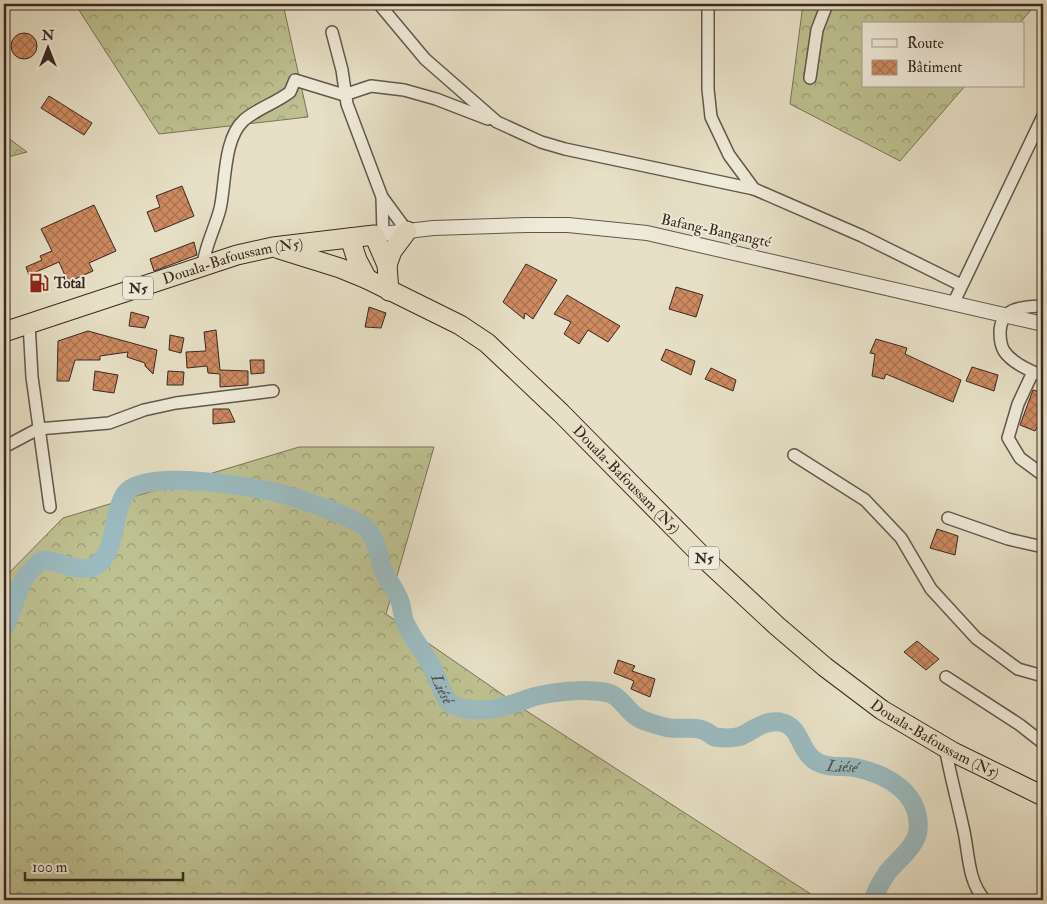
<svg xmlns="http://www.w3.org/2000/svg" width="1047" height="904" font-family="'IM FELL Double Pica',serif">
	<defs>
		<pattern id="forest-crowns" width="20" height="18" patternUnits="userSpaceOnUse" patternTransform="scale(1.25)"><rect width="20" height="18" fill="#bdc090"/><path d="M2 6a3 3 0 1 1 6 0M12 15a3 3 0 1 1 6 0" fill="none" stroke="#9b9c75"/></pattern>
		<pattern id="building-cross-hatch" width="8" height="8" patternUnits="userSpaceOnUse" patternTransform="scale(1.25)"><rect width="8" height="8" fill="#ce8a61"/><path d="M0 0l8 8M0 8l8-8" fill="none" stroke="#a87150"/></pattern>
	</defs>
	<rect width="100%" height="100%" fill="#e7e0c6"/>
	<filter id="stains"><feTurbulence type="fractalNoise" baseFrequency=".004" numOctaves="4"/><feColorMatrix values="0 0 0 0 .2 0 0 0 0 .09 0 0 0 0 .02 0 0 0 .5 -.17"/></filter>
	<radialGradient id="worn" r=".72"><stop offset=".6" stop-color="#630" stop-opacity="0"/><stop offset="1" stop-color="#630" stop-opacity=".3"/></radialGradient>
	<!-- forest -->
	<g fill="url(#forest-crowns)" stroke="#7a7459">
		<path d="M 75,4 L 283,4 L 308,117 L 159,134 Z"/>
		<path d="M 803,4 L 1036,4 L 1019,24 L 863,24 L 863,86 L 965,86 L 900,161 L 790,104 Z"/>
		<path d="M 4,135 L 27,152 L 4,158 Z"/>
		<path d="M 299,447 L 434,447 L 386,614 L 525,710 L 820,900 L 4,900 L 4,578 L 63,518 Z"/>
	</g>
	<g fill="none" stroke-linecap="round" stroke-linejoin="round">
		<!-- river -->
		<path stroke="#9bbabf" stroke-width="19" id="s1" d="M 4,628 C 17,603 17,576 43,560 C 58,561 81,573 93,567 C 118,555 111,515 125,494 C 143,467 257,487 286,495 C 303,500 354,517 366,528 C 378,540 378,558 384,572 C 388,581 395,589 399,599 C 402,605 402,613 404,620 C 411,637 422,649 431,665 C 435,672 438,681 441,688 C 444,693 446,700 450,703 C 453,705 459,707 462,708 C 486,714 508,706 530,698 C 544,693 580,689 594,691 C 619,692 618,700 633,714 C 640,721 652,723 661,726 C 681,733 696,721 714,737 C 722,738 732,739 741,736 C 754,730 764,720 780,722 C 802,726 798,751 817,762 C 830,769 843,765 857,768 C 889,775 921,794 918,830 C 917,846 896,861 887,873 C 881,882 876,891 873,900"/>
	</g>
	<!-- building -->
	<g fill="url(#building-cross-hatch)" stroke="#382822">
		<circle cx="24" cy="46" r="13"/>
		<path d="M 49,96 L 92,123 L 84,135 L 41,108 Z"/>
		<path d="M 182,186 L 194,216 L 155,232 L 147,212 L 160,207 L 156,196 Z"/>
		<path d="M 94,205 L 116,251 L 89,263 L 93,271 L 68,282 L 59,262 L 29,275 L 26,267 L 42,260 L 40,256 L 52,251 L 41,229 Z"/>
		<path d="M 194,242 L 197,255 L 154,271 L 150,259 Z"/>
		<path d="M 526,264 L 557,280 L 533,319 L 525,313 L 524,319 L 503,302 Z"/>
		<path d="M 676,287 L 703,295 L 696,317 L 669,309 Z"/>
		<path d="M 567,295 L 620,326 L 608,342 L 588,330 L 579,344 L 564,334 L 571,322 L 554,314 Z"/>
		<path d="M 369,307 L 386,313 L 381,328 L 365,327 Z"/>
		<path d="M 131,312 L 149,317 L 145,328 L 129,326 Z"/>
		<path d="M 216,330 L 220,370 L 248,371 L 248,385 L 220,387 L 220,374 L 208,373 L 207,366 L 187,368 L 186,352 L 206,351 L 204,332 Z"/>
		<path d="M 88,331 L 157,350 L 153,374 L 145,366 L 145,363 L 127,357 L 128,352 L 100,356 L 100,360 L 75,360 L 69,381 L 57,381 L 58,341 Z"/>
		<path d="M 170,335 L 184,338 L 181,353 L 169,350 Z"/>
		<path d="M 876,339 L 907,348 L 905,354 L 961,380 L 953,402 L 886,374 L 884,379 L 872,376 L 875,354 L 870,353 Z"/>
		<path d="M 666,349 L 695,361 L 691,375 L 661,360 Z"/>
		<path d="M 250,360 L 264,360 L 264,373 L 251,374 Z"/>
		<path d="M 972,367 L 998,375 L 994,391 L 966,381 Z"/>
		<path d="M 711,368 L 736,380 L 733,391 L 705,379 Z"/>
		<path d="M 95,371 L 118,375 L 114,393 L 93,390 Z"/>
		<path d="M 168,371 L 184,372 L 183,385 L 167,385 Z"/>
		<path d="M 1033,390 L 1043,393 L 1038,405 L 1043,408 L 1043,417 L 1035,431 L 1020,425 Z"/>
		<path d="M 213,409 L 229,409 L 235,422 L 213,424 Z"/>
		<path d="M 937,529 L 958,536 L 955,555 L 930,548 Z"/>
		<path d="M 917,641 L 939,659 L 926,670 L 904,652 Z"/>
		<path d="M 618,660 L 635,666 L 632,671 L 655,679 L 650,697 L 631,689 L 634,681 L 614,673 Z"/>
	</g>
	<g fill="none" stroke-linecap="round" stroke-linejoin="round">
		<defs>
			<g id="minor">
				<path d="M 379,4 L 425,59 L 497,122 L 541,142 L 565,149 L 754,189"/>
				<path d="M 708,4 L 708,89 L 711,117 L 729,155 L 754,189 L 862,236 L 961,285"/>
				<path d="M 332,32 L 342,70 L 347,104 L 382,197 L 383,233"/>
				<path d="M 810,78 L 817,30 L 827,4"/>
				<path d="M 382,197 L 407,231"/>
				<path d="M 203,264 C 206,244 215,228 220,209 C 226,183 223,139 244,120 C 258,108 276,103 290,92 L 295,80 L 344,95 L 371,86 L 404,90 L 436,99 L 488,119"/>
				<path d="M 954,302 L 1043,116"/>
				<path d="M 1043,306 C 1022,307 1001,307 1000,332 C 1000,338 1001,346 1004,351 C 1012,363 1030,371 1043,376"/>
				<path d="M 29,323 L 32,377 L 50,507"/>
				<path d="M 1033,372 L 1018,404 L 1008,438 L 1020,458 L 1043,475"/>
				<path d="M 4,447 L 38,429 L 109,423 L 144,410 L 176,403 L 273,391"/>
				<path d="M 794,455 L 865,500 L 901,538 L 931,589 L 976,638 L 1018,669 L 1043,676"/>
				<path d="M 948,518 L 1008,539 L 1043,547"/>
				<path d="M 946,677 L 1020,725 L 1043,743"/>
				<path d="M 945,747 C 950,774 957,800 963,827 C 969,851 967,881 985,900"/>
			</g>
			<path id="tertiary" d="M 374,235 L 433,228 L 527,225 L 568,225 L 647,233 L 1043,324"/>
			<g id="trunk">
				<path id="s2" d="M 350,238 L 357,260 L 367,279 L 460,325 L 487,343 L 561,413 L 707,561 L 777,626 L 825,667 L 882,710 L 953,752 L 1043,796"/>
				<path d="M 279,249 L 340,268 L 367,279"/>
				<path d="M 387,265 L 392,251 L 407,231"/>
				<path id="s3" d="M 4,332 L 237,255 L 273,247 L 374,235 L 387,265 L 389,291"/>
			</g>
		</defs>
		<!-- minor casing -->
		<use href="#minor" stroke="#64564b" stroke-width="14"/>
		<!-- tertiary casing -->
		<use href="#tertiary" stroke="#64564b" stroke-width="16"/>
		<!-- trunk casing -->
		<use href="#trunk" stroke="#382822" stroke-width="21"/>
		<!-- minor -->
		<use href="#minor" stroke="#efebda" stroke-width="11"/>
		<!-- tertiary -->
		<use href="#tertiary" stroke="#efebda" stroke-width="14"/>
		<!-- trunk -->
		<use href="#trunk" stroke="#e7e0c6" stroke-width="19"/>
	</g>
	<!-- icons -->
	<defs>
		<symbol id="fuel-bare" viewBox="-9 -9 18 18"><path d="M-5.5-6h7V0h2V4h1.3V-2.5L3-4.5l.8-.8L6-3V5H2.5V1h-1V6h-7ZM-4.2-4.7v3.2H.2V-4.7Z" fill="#8f2418" stroke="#efebda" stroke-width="2.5" paint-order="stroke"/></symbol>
	</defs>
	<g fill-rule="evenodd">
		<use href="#fuel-bare" x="25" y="269" width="28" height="28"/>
	</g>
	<g text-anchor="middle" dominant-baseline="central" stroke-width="4" stroke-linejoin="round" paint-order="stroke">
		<!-- shield labels -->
		<g fill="#efebda" stroke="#6f6259" stroke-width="1">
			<rect x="123" y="276.5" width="30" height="23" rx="4"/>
			<rect x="689" y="546.5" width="30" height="23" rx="4"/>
		</g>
		<g font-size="14" font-weight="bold" fill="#382822">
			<text x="138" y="288">N5</text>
			<text x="704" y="558">N5</text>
		</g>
		<!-- street labels -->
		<g font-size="15" fill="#382822" stroke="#efebda">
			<text transform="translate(716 231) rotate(12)">Bafang-Bangangté</text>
			<text stroke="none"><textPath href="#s3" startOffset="240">Douala-Bafoussam (N5)</textPath></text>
			<text stroke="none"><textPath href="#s2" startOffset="376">Douala-Bafoussam (N5)</textPath></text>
			<text stroke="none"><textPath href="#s2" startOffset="781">Douala-Bafoussam (N5)</textPath></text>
		</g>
		<!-- poi labels -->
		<g font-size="15" font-weight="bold" fill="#382822" stroke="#efebda" text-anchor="start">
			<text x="54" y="283">Total</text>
		</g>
		<!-- water labels -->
		<g font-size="16" font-style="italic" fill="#514c49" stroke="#efebda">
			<text stroke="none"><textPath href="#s1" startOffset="645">Liésé</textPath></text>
			<text stroke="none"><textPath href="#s1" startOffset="1094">Liésé</textPath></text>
		</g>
	</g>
	<!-- margin -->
	<rect width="1047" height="904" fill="none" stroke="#e7e0c6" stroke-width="20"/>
	<rect x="5" y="5" width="1037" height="894" fill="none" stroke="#382822" stroke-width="2.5"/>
	<rect x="10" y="10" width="1027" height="884" fill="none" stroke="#382822"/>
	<!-- legend -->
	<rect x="862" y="22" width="162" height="65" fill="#efebda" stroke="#a69d90"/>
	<rect x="872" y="39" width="25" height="8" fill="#efebda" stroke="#a69d90"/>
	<text x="907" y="48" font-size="15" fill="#382822">Route</text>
	<rect x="872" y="60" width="25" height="15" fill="url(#building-cross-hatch)" stroke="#a69d90"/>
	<text x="907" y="72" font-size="15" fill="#382822">Bâtiment</text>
	<!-- north arrow -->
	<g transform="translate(48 48)" stroke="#efebda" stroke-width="4" paint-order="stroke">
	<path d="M0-4L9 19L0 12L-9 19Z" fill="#382822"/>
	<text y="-8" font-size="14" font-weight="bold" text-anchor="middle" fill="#382822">N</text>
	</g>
	<!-- scale -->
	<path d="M25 872v8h158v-8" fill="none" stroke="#382822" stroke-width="2.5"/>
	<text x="32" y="872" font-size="15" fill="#382822" stroke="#efebda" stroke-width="4" paint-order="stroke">100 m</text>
	<rect width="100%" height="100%" filter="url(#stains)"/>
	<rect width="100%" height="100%" fill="url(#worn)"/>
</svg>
